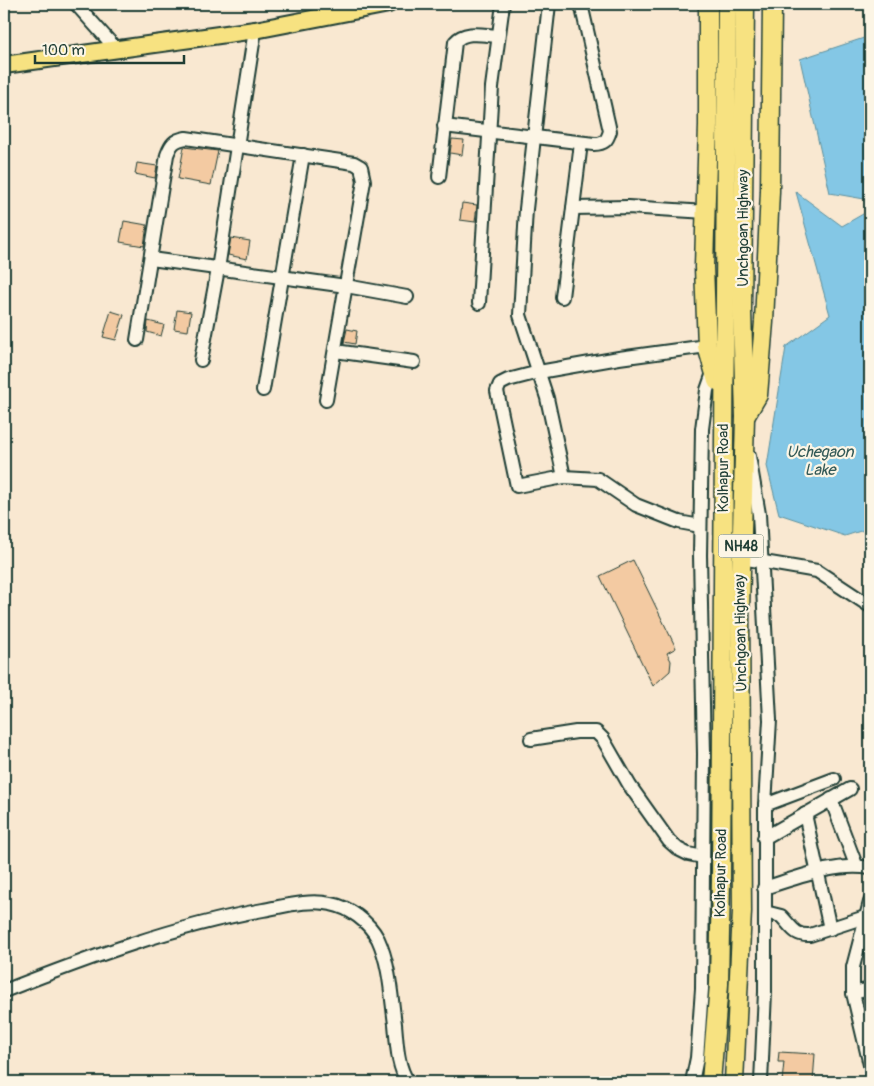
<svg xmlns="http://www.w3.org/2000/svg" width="874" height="1086" font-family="Pangolin,sans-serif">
	<rect width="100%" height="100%" fill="#f9e8d1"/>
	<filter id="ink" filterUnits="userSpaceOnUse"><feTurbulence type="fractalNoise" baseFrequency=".02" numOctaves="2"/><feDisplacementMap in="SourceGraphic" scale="10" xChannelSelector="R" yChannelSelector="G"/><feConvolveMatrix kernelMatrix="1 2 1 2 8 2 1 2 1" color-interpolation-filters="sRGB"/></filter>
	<g filter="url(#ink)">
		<!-- water -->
		<g fill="#84c7e5" stroke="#5c909e">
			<path d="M 870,36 L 870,200 L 830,193 L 800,59 Z"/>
			<path d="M 796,192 L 842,226 L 870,210 L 870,528 L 845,536 L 779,514 L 767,466 L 786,347 L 830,315 Z"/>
		</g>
		<!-- building -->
		<g fill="#f3caa2" stroke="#1f3d34">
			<path d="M 452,139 L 464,140 L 462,155 L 450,153 Z"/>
			<path d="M 184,147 L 218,151 L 211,185 L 178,179 Z"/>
			<path d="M 137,163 L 157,166 L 155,178 L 135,174 Z"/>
			<path d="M 462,203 L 477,205 L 475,222 L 460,220 Z"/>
			<path d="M 124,221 L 147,225 L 144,246 L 120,242 Z"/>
			<path d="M 231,238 L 250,241 L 247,259 L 228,255 Z"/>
			<path d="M 177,310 L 191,312 L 188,331 L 174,329 Z"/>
			<path d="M 111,311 L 124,315 L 116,340 L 103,337 Z"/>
			<path d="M 148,321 L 164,325 L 161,336 L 147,332 Z"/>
			<path d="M 347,329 L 357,331 L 355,344 L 344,342 Z"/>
			<path d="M 633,560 L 676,648 L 667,653 L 671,661 L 670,671 L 653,686 L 600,576 Z"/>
			<path d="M 779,1052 L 815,1054 L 813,1082 L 782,1082 L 784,1062 L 778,1062 Z"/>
		</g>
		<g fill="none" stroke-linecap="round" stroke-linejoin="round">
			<defs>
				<g id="minor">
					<path d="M 76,4 L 118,51"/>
					<path d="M 549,4 L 526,209 L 520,315 L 547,398 L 564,477"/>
					<path d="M 444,126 L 594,144 C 604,144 607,141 610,131 L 581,4"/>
					<path d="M 439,177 L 455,42 C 465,30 483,35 498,36"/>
					<path d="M 573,208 L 628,207 L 706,212"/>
					<path d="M 151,259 L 346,286 L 407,297"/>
					<path d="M 562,297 L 581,143"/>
					<path d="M 479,303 L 492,87 L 503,4"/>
					<path d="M 137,340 L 167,155 C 171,144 174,140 186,138 L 354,163 L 361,167 L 364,181 L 326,400"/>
					<path d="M 335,351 L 414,362"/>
					<path d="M 201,360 L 218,269 L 255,30"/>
					<path d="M 263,390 L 303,155"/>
					<path d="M 749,456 L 759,514 L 770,720 L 765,805 L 765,992 L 761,1082"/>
					<path d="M 700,526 L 679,522 L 636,505 L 598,479 L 564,477 L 517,486 L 497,391 L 500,384 L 508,380 L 539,372 L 619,358 L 707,346"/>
					<path d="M 741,558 L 817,571 L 870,606"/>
					<path d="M 531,739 L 576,732 L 596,732 L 603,739 L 630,786 L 669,841 L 678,849 L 688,854 L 703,857"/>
					<path d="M 831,799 L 856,865"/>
					<path d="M 765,805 L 834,779"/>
					<path d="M 805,814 L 830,929"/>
					<path d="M 764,838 L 850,789"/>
					<path d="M 764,888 C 797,878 836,862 870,868"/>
					<path d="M 870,902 L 853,967 L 853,993 L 870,1065"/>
					<path d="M 765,912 L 781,916 C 792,927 794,936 810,935 L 865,917"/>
					<path d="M 4,991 C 88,958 174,926 263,910 C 285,906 309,899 331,904 C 349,907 369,922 378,939 C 390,965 391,996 395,1024 C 397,1044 397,1066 408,1082"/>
					<path d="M 853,993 L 870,989"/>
					<path d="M 692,1082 L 697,1058 L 702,989 L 704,754 L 700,555 L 702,429 L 707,390 L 714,370"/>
				</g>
				<path id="major" d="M 4,65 L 255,30 L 389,4"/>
				<g id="highway">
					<path d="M 708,4 L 708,125 L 704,267 L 707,346 L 717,381"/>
					<path d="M 745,417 L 758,395 L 764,322 L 770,191 L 772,4"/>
					<path d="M 711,1082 L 719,984 L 721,880 L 727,4"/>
					<path d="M 734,1082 L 742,911 L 740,610 L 745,417 L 742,310 L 745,4"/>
				</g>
			</defs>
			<!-- minor casing -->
			<use href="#minor" stroke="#1f3d34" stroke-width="16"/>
			<!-- major casing -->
			<use href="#major" stroke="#1f3d34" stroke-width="20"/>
			<!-- highway casing -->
			<use href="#highway" stroke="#1f3d34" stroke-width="21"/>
			<!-- minor -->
			<use href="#minor" stroke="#fcf5e5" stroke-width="12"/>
			<!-- major -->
			<use href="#major" stroke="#f7e281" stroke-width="16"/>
			<!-- highway -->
			<use href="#highway" stroke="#f7e281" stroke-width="18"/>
		</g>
	</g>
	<g text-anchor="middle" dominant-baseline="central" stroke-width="4.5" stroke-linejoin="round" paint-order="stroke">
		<!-- shield labels -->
		<rect fill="#fcf5e5" stroke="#617469" stroke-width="1" x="718.5" y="534.5" width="45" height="23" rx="4"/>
		<g font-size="14" font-weight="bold" fill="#1f3d34">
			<text x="741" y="546">NH48</text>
		</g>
		<!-- street labels -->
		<g font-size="15" fill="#1f3d34" stroke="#fcf5e5">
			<text transform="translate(743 228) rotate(-90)">Unchgoan Highway</text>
			<text transform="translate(723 468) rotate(-90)">Kolhapur Road</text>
			<text transform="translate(741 633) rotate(-91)">Unchgoan Highway</text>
			<text transform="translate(721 873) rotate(-89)">Kolhapur Road</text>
		</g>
		<!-- water labels -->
		<g font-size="16" font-style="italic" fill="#335957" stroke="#fcf5e5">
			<text x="820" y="452">Uchegaon<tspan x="820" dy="18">Lake</tspan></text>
		</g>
	</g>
	<!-- margin -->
	<rect width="874" height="1086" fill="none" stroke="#fcf5e5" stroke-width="20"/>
	<rect x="10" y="10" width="854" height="1066" fill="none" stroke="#1f3d34" stroke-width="2" filter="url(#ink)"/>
	<!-- scale -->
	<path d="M35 55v8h149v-8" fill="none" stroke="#1f3d34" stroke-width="2.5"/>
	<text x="42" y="55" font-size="15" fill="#1f3d34" stroke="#fcf5e5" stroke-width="4" paint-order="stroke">100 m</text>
</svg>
